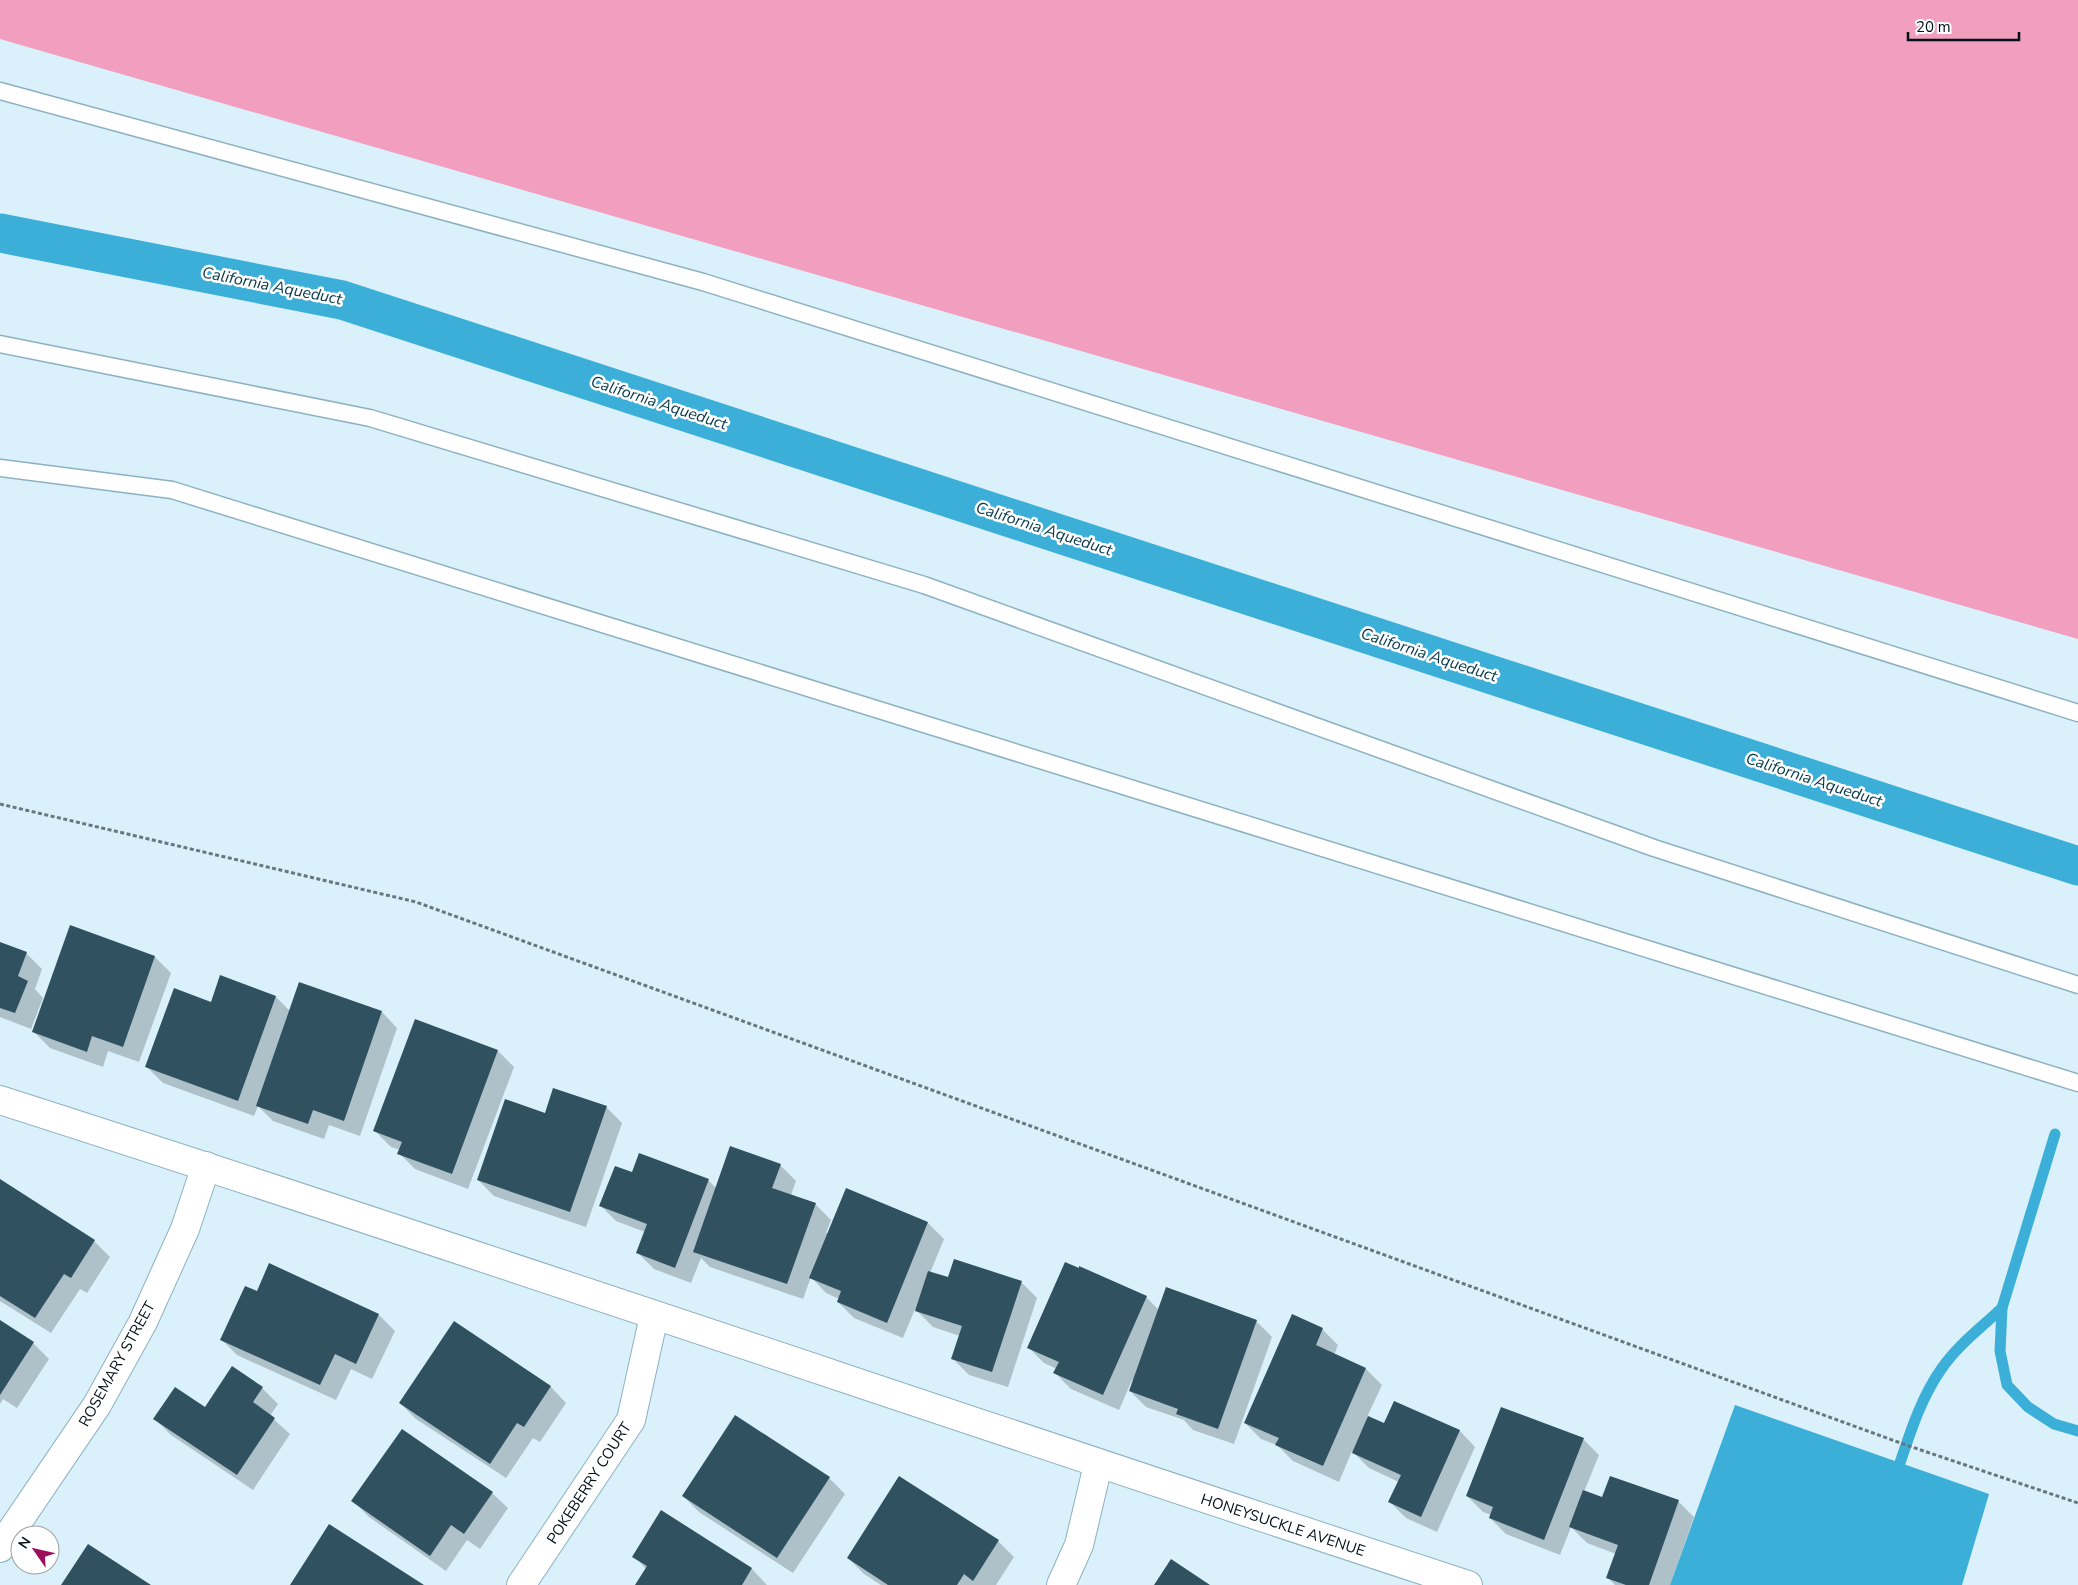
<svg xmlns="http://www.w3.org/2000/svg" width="2078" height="1585" font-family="'Nunito Sans',sans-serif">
	<rect width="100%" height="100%" fill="#daf1fb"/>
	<!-- green -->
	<path fill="#f19ebf" d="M 0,0 L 2078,0 L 2078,639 L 0,39 Z"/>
	<!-- water -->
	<path fill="#3cafd9" d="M 1735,1405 L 1989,1494 L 1962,1585 L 1670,1585 Z"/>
	<!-- shadow -->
	<g fill="#0003">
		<path d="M 0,943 L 26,953 L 42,969 L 35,989 L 43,998 L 31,1029 L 0,1017 Z"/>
		<path d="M 155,957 L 171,973 L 139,1062 L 108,1051 L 103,1067 L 50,1048 L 34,1032 Z"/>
		<path d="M 221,977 L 276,997 L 290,1011 L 382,1012 L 397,1028 L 360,1136 L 329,1125 L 324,1139 L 273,1121 L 258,1106 L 254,1116 L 163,1083 L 147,1067 L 211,1003 Z"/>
		<path d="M 416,1021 L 498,1051 L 514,1067 L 468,1189 L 415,1169 L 399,1153 L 400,1150 L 391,1147 L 375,1131 Z"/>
		<path d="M 606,1107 L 622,1123 L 586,1227 L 494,1196 L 478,1180 L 545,1115 Z"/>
		<path d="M 780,1165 L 796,1181 L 791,1195 L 815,1204 L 831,1220 L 826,1233 L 828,1233 L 846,1190 L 928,1223 L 944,1239 L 930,1273 L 949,1279 L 1021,1282 L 1037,1298 L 1008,1387 L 969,1375 L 953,1359 L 960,1336 L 933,1327 L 915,1309 L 903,1338 L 854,1318 L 838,1302 L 839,1299 L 826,1293 L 811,1277 L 803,1299 L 710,1267 L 701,1258 L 691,1283 L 654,1269 L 638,1253 L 645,1232 L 616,1221 L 600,1205 L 632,1174 L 708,1180 L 716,1188 Z"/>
		<path d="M 0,1181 L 94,1241 L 110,1257 L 87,1293 L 80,1289 L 51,1333 L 0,1301 Z"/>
		<path d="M 270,1265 L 379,1315 L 395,1331 L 372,1379 L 351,1369 L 336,1400 L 237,1355 L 221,1339 L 257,1293 Z"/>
		<path d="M 1146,1297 L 1159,1310 L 1256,1321 L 1272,1337 L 1234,1444 L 1193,1430 L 1184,1420 L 1146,1407 L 1130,1391 L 1134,1381 L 1132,1380 L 1119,1410 L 1071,1389 L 1055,1373 L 1057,1369 L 1044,1363 L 1028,1347 Z"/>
		<path d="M 0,1322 L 33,1343 L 49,1359 L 17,1408 L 3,1399 L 0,1404 Z"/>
		<path d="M 454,1323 L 551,1387 L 566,1403 L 540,1442 L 533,1438 L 506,1478 L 416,1419 L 400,1403 Z"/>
		<path d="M 1322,1329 L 1338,1345 L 1334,1355 L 1366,1369 L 1382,1385 L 1367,1417 L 1385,1425 L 1395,1402 L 1460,1431 L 1475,1447 L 1437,1532 L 1406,1518 L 1390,1502 L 1399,1482 L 1369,1468 L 1352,1451 L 1339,1482 L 1293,1461 L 1277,1445 L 1261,1439 L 1245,1423 Z"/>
		<path d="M 262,1388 L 278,1404 L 270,1416 L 290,1434 L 253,1490 L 171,1435 L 155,1419 L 205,1409 Z"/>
		<path d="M 1583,1439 L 1599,1455 L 1584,1492 L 1602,1499 L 1610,1477 L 1679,1502 L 1694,1517 L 1670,1585 L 1615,1585 L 1608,1578 L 1616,1554 L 1587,1543 L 1571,1527 L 1560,1555 L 1506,1534 L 1490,1518 L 1491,1515 L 1483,1512 L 1467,1496 Z"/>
		<path d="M 829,1478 L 845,1494 L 793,1573 L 699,1512 L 683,1496 Z"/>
		<path d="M 492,1493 L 508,1508 L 480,1549 L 467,1540 L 446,1571 L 369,1517 L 353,1501 Z"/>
		<path d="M 662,1512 L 752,1569 L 767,1585 L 636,1585 L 646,1569 L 634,1556 Z"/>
		<path d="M 998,1541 L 1014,1557 L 996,1585 L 881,1585 L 864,1574 L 848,1558 Z"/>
	</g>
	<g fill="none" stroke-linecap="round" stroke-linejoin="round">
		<!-- stream -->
		<g stroke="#3cafd9" stroke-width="11">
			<path d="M 2055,1134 L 2002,1308 L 2000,1351 L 2007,1385 L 2028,1407 L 2054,1424 L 2078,1431"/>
			<path d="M 1900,1463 C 1911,1430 1922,1396 1942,1368 C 1958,1345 1982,1327 2002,1308"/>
		</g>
		<!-- canal -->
		<path stroke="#3cafd9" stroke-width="39" d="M 0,233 L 342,300 L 2078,866"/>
	</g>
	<!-- building -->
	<g fill="#2f5160">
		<path d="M 70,925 L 155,956 L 123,1047 L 92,1036 L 87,1052 L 32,1032 Z"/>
		<path d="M 0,942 L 27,952 L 18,976 L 28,981 L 15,1013 L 0,1008 Z"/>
		<path d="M 220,975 L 276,996 L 238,1101 L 145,1067 L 174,988 L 211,1002 Z"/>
		<path d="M 299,982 L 382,1011 L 344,1121 L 313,1110 L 308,1124 L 256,1106 Z"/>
		<path d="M 415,1019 L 498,1050 L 452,1174 L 397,1154 L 402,1142 L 373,1131 Z"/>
		<path d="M 553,1088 L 607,1106 L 570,1212 L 477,1180 L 505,1099 L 545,1113 Z"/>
		<path d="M 730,1146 L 781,1164 L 772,1188 L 816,1203 L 787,1284 L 693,1252 Z"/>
		<path d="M 639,1153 L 709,1179 L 675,1268 L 636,1253 L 647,1224 L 599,1206 L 615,1166 L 632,1172 Z"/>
		<path d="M 0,1179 L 95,1240 L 71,1278 L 64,1274 L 35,1318 L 0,1296 Z"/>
		<path d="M 846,1188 L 928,1222 L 887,1323 L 837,1302 L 841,1291 L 809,1278 Z"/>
		<path d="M 954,1259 L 1022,1281 L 992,1372 L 951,1359 L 962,1326 L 915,1311 L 928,1271 L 948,1277 Z"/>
		<path d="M 1065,1262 L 1079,1268 L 1079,1266 L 1147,1296 L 1103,1395 L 1053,1373 L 1059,1362 L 1027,1348 Z"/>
		<path d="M 269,1263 L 379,1314 L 356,1364 L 335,1354 L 320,1385 L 220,1340 L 245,1286 L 257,1291 Z"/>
		<path d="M 1166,1287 L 1257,1320 L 1218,1429 L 1176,1414 L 1178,1409 L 1129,1391 Z"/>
		<path d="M 1292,1314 L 1323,1328 L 1316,1345 L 1366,1368 L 1323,1466 L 1275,1445 L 1279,1438 L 1244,1423 Z"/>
		<path d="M 0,1320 L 34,1342 L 0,1395 Z"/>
		<path d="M 454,1321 L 551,1386 L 524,1427 L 517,1423 L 490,1464 L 399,1403 Z"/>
		<path d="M 232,1366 L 263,1387 L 253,1402 L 275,1418 L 237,1475 L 153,1419 L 175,1387 L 205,1407 Z"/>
		<path d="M 1394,1401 L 1460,1430 L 1421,1517 L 1388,1502 L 1401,1475 L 1352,1453 L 1368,1416 L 1384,1423 Z"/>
		<path d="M 1501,1407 L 1584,1438 L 1544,1540 L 1489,1518 L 1493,1507 L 1466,1496 Z"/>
		<path d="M 735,1415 L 830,1477 L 777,1558 L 682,1496 Z"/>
		<path d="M 402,1429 L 493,1492 L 464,1534 L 451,1525 L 430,1556 L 351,1501 Z"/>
		<path d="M 899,1476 L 999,1540 L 973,1581 L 964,1574 L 957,1585 L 888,1585 L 847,1558 Z"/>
		<path d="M 1610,1476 L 1679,1500 L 1649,1585 L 1626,1585 L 1606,1578 L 1618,1545 L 1569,1527 L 1583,1490 L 1602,1497 Z"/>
		<path d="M 661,1510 L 752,1568 L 742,1585 L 635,1585 L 647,1566 L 632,1557 Z"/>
		<path d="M 329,1524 L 424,1585 L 290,1585 Z"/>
		<path d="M 88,1544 L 151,1585 L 61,1585 Z"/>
		<path d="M 1171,1559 L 1210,1585 L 1154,1585 Z"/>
	</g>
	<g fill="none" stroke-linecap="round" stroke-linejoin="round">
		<defs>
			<g id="service">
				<path d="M 0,91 L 703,282 L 2078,713"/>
				<path d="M 0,344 L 370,418 L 924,585 L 1654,848 L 2078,985"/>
				<path d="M 0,468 L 172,490 L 2078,1083"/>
			</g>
			<g id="minor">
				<path d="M 0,1100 C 491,1257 978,1425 1468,1585"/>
				<path d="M 0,1548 L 97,1405 L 143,1322 L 185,1229 L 206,1166"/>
				<path d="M 521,1585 L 631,1420 L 654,1316"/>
				<path d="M 1061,1585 L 1079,1545 L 1098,1465"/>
			</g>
		</defs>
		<!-- service casing -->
		<use href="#service" stroke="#8cb1c2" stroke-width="19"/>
		<!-- minor casing -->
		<use href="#minor" stroke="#8cb1c2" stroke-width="30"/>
		<!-- path -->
		<path stroke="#66777f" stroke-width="3" stroke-dasharray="4 2.5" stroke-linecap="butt" d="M 0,804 L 416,902 L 1906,1445 L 2078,1503"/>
		<!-- service -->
		<use href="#service" stroke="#fff" stroke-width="16"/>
		<!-- minor -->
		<use href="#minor" stroke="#fff" stroke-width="28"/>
	</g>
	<g text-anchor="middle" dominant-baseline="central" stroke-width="5" stroke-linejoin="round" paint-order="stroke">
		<!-- street labels -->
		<g font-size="15" fill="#041016" stroke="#fff">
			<text transform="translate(117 1364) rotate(-61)">ROSEMARY STREET</text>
			<text transform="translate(589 1483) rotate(-57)">POKEBERRY COURT</text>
			<text transform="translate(1283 1525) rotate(18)">HONEYSUCKLE AVENUE</text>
		</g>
		<!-- water labels -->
		<g font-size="16" font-style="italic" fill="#05394a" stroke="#fff">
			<text transform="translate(272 286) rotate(11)">California Aqueduct</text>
			<text transform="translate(659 403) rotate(18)">California Aqueduct</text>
			<text transform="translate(1044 529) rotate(18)">California Aqueduct</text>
			<text transform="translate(1429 655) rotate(18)">California Aqueduct</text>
			<text transform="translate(1814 780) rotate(18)">California Aqueduct</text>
		</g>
	</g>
	<!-- north arrow -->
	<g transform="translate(35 1550) rotate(304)"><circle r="24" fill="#ffffff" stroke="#9b9fa2"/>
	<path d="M0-4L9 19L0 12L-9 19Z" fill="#9c0f5d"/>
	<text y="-8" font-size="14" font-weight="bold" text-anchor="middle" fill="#041016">N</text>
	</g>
	<!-- scale -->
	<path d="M1908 32v8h111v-8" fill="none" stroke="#041016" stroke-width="2.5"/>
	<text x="1916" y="32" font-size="15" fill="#041016" stroke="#ffffff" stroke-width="4" paint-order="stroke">20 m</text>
</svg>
